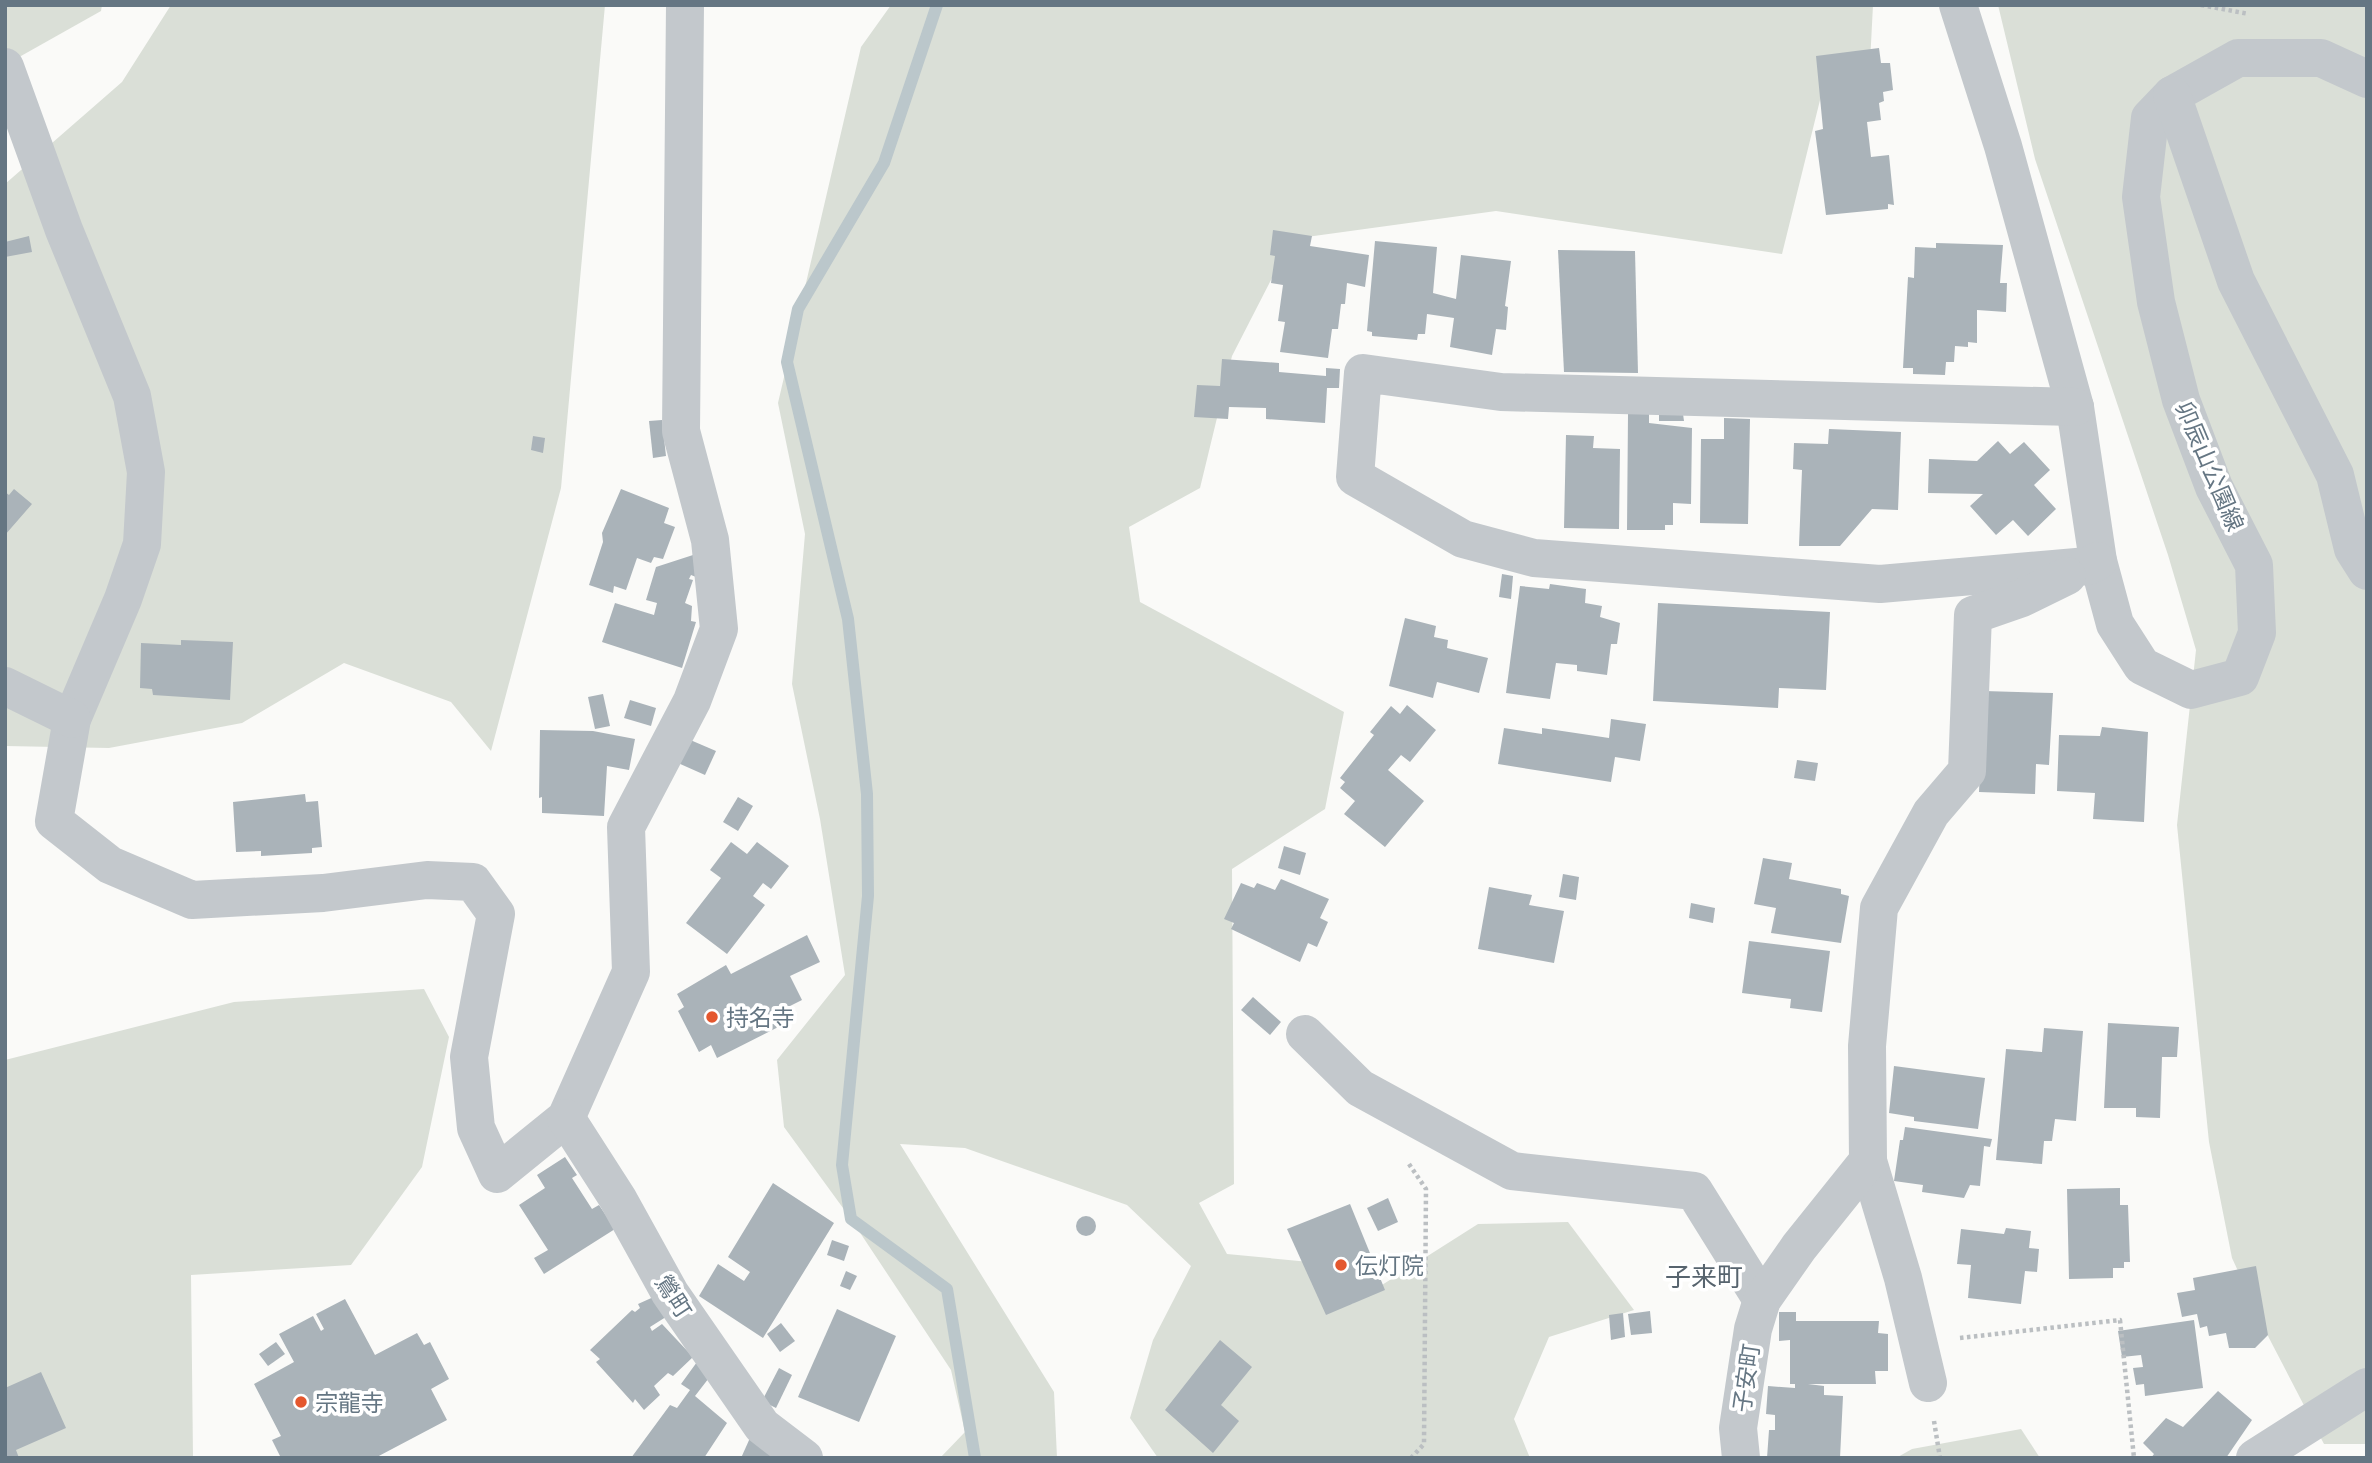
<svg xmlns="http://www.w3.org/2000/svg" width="2372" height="1463" font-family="Raleway,'Noto Sans JP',sans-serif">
	<rect width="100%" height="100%" fill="#fafaf8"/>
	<!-- green -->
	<g fill="#dadfd7">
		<path d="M 5,5 L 102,5 L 101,11 L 5,65 Z"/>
		<path d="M 171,5 L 605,5 L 561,488 L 491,751 L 451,702 L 344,663 L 242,723 L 109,748 L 5,746 L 5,184 L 122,82 Z"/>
		<path d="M 891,5 L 1873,5 L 1870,63 L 1821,96 L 1782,254 L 1496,211 L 1292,239 L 1232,356 L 1200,488 L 1129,527 L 1140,602 L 1344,712 L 1325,809 L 1232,869 L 1234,1184 L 1199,1203 L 1227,1254 L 1341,1265 L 1352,1304 L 1478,1224 L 1568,1222 L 1634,1310 L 1549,1337 L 1514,1419 L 1530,1458 L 1158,1458 L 1130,1418 L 1153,1340 L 1191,1266 L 1127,1205 L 965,1148 L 900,1144 L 1054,1392 L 1057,1458 L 940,1458 L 965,1432 L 951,1370 L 851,1219 L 784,1127 L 777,1060 L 845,975 L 820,819 L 792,684 L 805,534 L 778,403 L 861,47 Z"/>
		<path d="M 1998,5 L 2367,5 L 2367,1444 L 2324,1444 L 2269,1338 L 2232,1258 L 2209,1142 L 2177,825 L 2196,650 L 2168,555 L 2035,159 Z"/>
		<path d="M 424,989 L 449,1037 L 422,1167 L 351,1265 L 191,1275 L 193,1458 L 5,1458 L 5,1060 L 234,1002 Z"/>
		<path d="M 2021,1429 L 2040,1458 L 1896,1458 L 1912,1449 Z"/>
	</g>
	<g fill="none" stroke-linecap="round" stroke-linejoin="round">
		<!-- stream -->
		<path stroke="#bbc7cb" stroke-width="12" d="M 937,5 L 884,163 L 798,309 L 787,362 L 848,619 L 867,794 L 868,896 L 842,1165 L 851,1219 L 947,1289 L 975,1458"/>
	</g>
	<!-- building -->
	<g fill="#aab3b9">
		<path d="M 1879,48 L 1881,63 L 1890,63 L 1893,90 L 1883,92 L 1884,101 L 1879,103 L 1881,120 L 1867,122 L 1871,157 L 1889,155 L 1894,205 L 1888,204 L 1888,209 L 1826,215 L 1815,131 L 1823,129 L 1816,56 Z"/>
		<path d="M 1273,230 L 1312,236 L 1310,246 L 1369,255 L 1365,287 L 1347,283 L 1345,304 L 1341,304 L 1338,329 L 1332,329 L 1328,358 L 1280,352 L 1285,322 L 1278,321 L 1283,285 L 1271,283 L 1275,256 L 1270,255 Z"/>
		<path d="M 29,236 L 32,252 L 5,257 L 5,242 Z"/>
		<path d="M 1375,241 L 1437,247 L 1433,293 L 1456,299 L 1461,255 L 1511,261 L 1505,306 L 1508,307 L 1506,330 L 1496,329 L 1492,355 L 1450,347 L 1454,318 L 1427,314 L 1425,334 L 1418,334 L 1417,340 L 1372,336 L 1372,332 L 1367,331 Z"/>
		<path d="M 1936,243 L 2003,245 L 2000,283 L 2007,283 L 2006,312 L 1977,310 L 1977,343 L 1968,342 L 1968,347 L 1955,346 L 1954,362 L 1946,362 L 1945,375 L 1913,374 L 1913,368 L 1903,368 L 1908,277 L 1914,278 L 1915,247 L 1936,248 Z"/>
		<path d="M 1558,250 L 1635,251 L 1638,373 L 1564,372 Z"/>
		<path d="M 1222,359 L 1279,363 L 1279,372 L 1326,376 L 1326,368 L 1340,369 L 1339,388 L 1327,388 L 1325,423 L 1266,419 L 1266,408 L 1229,407 L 1228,419 L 1194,417 L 1197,385 L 1220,386 Z"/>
		<path d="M 1628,414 L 1649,414 L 1649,423 L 1692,428 L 1691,504 L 1673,503 L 1673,525 L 1665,525 L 1665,530 L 1627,530 Z"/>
		<path d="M 1659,414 L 1683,414 L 1684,421 L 1659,421 Z"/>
		<path d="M 1724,418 L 1750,419 L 1748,524 L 1700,523 L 1701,439 L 1724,439 Z"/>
		<path d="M 662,420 L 666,456 L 653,458 L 649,421 Z"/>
		<path d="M 1829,429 L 1901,432 L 1898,510 L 1872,509 L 1840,546 L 1799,546 L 1802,470 L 1793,469 L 1794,443 L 1828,444 Z"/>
		<path d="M 1566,435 L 1594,436 L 1593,448 L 1620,449 L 1619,529 L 1564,528 Z"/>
		<path d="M 533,436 L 545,438 L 543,453 L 531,450 Z"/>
		<path d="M 1998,441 L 2010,454 L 2024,442 L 2050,470 L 2034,485 L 2056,509 L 2028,536 L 2013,520 L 1996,535 L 1970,506 L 1983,494 L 1928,493 L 1929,459 L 1977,461 Z"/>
		<path d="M 14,489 L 32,504 L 5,535 L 5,492 L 9,495 Z"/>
		<path d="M 621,489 L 669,508 L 664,523 L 675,527 L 663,559 L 654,557 L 651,563 L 637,558 L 626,590 L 614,586 L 613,593 L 589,585 L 603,542 L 602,533 Z"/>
		<path d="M 693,555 L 696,577 L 691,575 L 689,579 L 693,580 L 685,603 L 692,606 L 691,621 L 696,622 L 682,668 L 602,642 L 615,603 L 654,615 L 657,603 L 646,600 L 656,567 Z"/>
		<path d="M 1502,574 L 1513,576 L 1511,599 L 1499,597 Z"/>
		<path d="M 1550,584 L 1586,589 L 1585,603 L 1602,606 L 1600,617 L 1620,623 L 1617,644 L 1611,644 L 1607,675 L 1577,671 L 1577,665 L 1556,663 L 1550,699 L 1506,693 L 1520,586 L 1549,589 Z"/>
		<path d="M 1658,603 L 1830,612 L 1826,690 L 1779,688 L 1778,708 L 1653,701 Z"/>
		<path d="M 1405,618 L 1436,626 L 1434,637 L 1448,640 L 1447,648 L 1488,658 L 1479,693 L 1437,682 L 1433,698 L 1389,686 Z"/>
		<path d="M 181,640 L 233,642 L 230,700 L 153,695 L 152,689 L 140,688 L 141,643 L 181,645 Z"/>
		<path d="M 1984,691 L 2053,693 L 2049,765 L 2036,764 L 2035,794 L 1979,792 Z"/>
		<path d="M 603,694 L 610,726 L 595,729 L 588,697 Z"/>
		<path d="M 630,700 L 656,708 L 651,726 L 624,718 Z"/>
		<path d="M 1407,705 L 1436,730 L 1410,762 L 1401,755 L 1388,770 L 1424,801 L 1385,847 L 1344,814 L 1355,801 L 1340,788 L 1345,782 L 1340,778 L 1374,735 L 1370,732 L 1391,706 L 1400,714 Z"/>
		<path d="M 1611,719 L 1646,724 L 1640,761 L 1615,757 L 1611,782 L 1498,764 L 1504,728 L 1542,734 L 1542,728 L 1609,738 Z"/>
		<path d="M 2102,727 L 2148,732 L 2144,822 L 2093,819 L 2095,793 L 2057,791 L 2059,735 L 2100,736 Z"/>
		<path d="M 540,730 L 593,731 L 635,739 L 629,770 L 607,766 L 604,816 L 542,813 L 542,797 L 539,798 Z"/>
		<path d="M 688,739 L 716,751 L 705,775 L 678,763 Z"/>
		<path d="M 1797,760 L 1818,763 L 1815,781 L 1794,778 Z"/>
		<path d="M 305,794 L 306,802 L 318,801 L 322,847 L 312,848 L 312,853 L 261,856 L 261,851 L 236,852 L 233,802 Z"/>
		<path d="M 738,797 L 753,806 L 738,831 L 723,822 Z"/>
		<path d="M 731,842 L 747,854 L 757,842 L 789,866 L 771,889 L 763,883 L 753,896 L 765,905 L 727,954 L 686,923 L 721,878 L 710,870 Z"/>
		<path d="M 1284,846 L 1306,853 L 1300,875 L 1278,868 Z"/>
		<path d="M 1763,858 L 1792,863 L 1789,879 L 1841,889 L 1841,894 L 1849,896 L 1841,943 L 1771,933 L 1776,908 L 1754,904 Z"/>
		<path d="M 1563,874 L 1579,877 L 1576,900 L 1559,897 Z"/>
		<path d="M 1281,879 L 1329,899 L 1320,918 L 1328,922 L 1317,947 L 1308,943 L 1300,962 L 1231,929 L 1234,923 L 1224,919 L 1241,883 L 1254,888 L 1257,883 L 1275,890 Z"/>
		<path d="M 1489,887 L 1532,895 L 1529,905 L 1564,911 L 1554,963 L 1478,949 Z"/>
		<path d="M 1691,903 L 1715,908 L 1713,923 L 1689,918 Z"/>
		<path d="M 807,935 L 820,962 L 790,976 L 802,1000 L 790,1006 L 796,1018 L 717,1058 L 711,1045 L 699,1052 L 678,1011 L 684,1007 L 677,994 L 726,965 L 731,974 Z"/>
		<path d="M 1749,941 L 1830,951 L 1822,1012 L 1790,1008 L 1791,999 L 1742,993 Z"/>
		<path d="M 1253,997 L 1281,1022 L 1270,1035 L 1241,1010 Z"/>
		<path d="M 2108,1023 L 2179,1027 L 2177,1057 L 2162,1057 L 2160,1118 L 2136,1117 L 2136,1108 L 2104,1108 Z"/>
		<path d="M 2044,1028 L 2083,1031 L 2076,1121 L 2055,1119 L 2052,1141 L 2044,1141 L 2042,1164 L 1996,1160 L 2006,1049 L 2042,1052 Z"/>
		<path d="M 1894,1066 L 1985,1078 L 1978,1129 L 1914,1121 L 1914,1117 L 1889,1113 Z"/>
		<path d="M 1905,1127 L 1992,1139 L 1990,1147 L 1984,1146 L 1980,1186 L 1970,1185 L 1964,1198 L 1922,1192 L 1923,1185 L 1894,1181 L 1900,1140 L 1903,1140 Z"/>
		<path d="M 565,1157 L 577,1175 L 572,1178 L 592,1209 L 599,1205 L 615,1229 L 544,1274 L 534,1258 L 548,1250 L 519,1205 L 545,1188 L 537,1175 Z"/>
		<path d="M 773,1183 L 834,1223 L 763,1338 L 699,1296 L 718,1264 L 744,1281 L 750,1272 L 728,1257 Z"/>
		<path d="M 2120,1188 L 2120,1205 L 2128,1205 L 2130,1262 L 2124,1262 L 2124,1268 L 2113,1268 L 2113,1278 L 2069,1279 L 2067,1189 Z"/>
		<path d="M 1388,1198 L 1398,1222 L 1378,1231 L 1367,1208 Z"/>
		<path d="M 1350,1204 L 1385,1290 L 1326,1315 L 1287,1229 Z"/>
		<circle cx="1086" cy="1226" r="10"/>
		<path d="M 2006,1228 L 2031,1231 L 2029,1248 L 2039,1249 L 2037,1272 L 2025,1271 L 2021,1304 L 1968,1298 L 1971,1265 L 1957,1264 L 1961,1229 L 2004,1234 Z"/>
		<path d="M 832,1240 L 849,1246 L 844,1261 L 827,1255 Z"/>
		<path d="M 2256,1266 L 2268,1335 L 2255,1348 L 2229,1348 L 2226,1333 L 2209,1336 L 2207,1326 L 2200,1328 L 2197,1314 L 2182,1317 L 2177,1293 L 2195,1290 L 2193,1278 Z"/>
		<path d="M 846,1271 L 857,1276 L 850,1290 L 840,1286 Z"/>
		<path d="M 658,1295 L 669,1315 L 650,1327 L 652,1331 L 662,1324 L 693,1357 L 673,1376 L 668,1373 L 654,1386 L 660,1395 L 644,1410 L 635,1399 L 633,1403 L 596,1362 L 600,1359 L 590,1350 L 632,1310 L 635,1312 L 640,1308 L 638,1304 Z"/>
		<path d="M 345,1299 L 375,1355 L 417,1333 L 424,1345 L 430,1342 L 449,1379 L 431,1389 L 447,1420 L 375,1458 L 281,1458 L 272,1440 L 281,1436 L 254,1384 L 294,1362 L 279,1334 L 313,1316 L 321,1331 L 324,1329 L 316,1314 Z"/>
		<path d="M 837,1309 L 896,1336 L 859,1422 L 798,1397 Z"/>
		<path d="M 1650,1311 L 1652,1333 L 1631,1335 L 1628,1314 Z"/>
		<path d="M 1779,1312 L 1796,1312 L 1796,1321 L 1879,1321 L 1878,1333 L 1888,1334 L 1888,1371 L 1875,1371 L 1876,1384 L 1808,1384 L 1824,1386 L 1824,1395 L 1843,1396 L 1840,1458 L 1767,1458 L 1769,1430 L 1775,1430 L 1775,1415 L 1766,1414 L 1768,1386 L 1795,1388 L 1795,1384 L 1790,1384 L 1790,1340 L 1779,1341 Z"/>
		<path d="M 1623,1313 L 1625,1337 L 1611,1340 L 1609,1315 Z"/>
		<path d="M 2194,1320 L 2203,1388 L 2145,1396 L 2144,1384 L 2136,1385 L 2133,1368 L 2143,1367 L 2141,1355 L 2122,1357 L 2118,1331 Z"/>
		<path d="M 781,1323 L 795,1341 L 780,1352 L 767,1334 Z"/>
		<path d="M 1220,1340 L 1252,1367 L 1221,1405 L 1239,1421 L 1213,1453 L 1165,1410 Z"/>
		<path d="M 276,1342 L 285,1354 L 268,1366 L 259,1354 Z"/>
		<path d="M 697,1362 L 712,1374 L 695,1396 L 727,1423 L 704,1458 L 631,1458 L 670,1405 L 677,1408 L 690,1390 L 681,1384 Z"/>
		<path d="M 779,1368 L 792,1375 L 776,1408 L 762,1401 Z"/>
		<path d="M 41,1372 L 66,1428 L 16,1450 L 19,1458 L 5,1458 L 5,1388 Z"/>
		<path d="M 2218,1391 L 2252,1420 L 2226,1458 L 2151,1458 L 2154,1454 L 2143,1443 L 2166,1418 L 2183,1427 Z"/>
		<path d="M 750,1438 L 771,1454 L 769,1458 L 741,1458 Z"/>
	</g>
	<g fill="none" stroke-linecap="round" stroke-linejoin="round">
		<!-- path -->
		<g stroke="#bbbfc2" stroke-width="4.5" stroke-dasharray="3.5 3.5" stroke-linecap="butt">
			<path d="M 2201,5 L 2249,14"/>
			<path d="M 1409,1164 L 1426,1189 L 1424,1444 L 1411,1458"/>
			<path d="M 1960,1338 L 2120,1320 L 2134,1458"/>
			<path d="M 1934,1421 L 1940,1458"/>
		</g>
		<!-- minor -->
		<g stroke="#c3c8cc" stroke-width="38">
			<path d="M 1958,5 L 2003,146 L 2075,407 L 2098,561 L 2115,624 L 2142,666 L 2191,690 L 2240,677 L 2257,633 L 2254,565 L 2214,487 L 2181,400 L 2156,302 L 2141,197 L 2150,118 L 2172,95 L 2238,58 L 2321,58 L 2367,79"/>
			<path d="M 5,67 L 64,230 L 132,396 L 146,472 L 142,544 L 123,599 L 72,719 L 54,821 L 110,865 L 192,900 L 323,893 L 427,880 L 473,882 L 496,914 L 469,1057 L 476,1128 L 497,1174 L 566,1118 L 631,972 L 626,827 L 692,701 L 719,629 L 710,540 L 681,431 L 685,5"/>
			<path d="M 2172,95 L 2236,281 L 2335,475 L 2353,549 L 2367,571"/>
			<path d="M 2075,407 L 1501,392 L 1363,373 L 1355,477 L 1463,539 L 1534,558 L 1880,584 L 2088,566 L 2098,561"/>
			<path d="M 5,686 L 72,719"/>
			<path d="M 1305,1034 L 1360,1088 L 1512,1171 L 1694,1191 L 1762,1300"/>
			<path d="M 566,1118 L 618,1199 L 670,1293 L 762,1426 L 804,1458"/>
			<path d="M 1868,1161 L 1903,1278 L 1928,1383"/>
			<path d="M 1741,1458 L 1738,1428 L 1753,1329 L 1762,1300 L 1799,1247 L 1868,1161 L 1867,1046 L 1879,908 L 1931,813 L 1967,771 L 1973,615 L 2022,598 L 2067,576"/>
			<path d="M 2255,1458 L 2367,1387"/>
		</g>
	</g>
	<!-- markers -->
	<g fill="#e4572e" stroke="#fff" stroke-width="2.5">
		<circle cx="712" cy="1017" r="7"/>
		<circle cx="1341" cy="1265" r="7"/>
		<circle cx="301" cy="1402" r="7"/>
	</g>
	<g text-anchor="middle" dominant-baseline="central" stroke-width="7" stroke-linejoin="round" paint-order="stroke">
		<!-- street labels -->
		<g font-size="23" fill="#657683" stroke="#fff">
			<text transform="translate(2210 466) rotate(67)">卯辰山公園線</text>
			<text transform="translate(674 1296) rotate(57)">鶯町</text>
			<text transform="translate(1746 1378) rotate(-82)">子安町</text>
		</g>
		<!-- poi labels -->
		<g font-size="23" fill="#657683" stroke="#fff" text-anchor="start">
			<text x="726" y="1017">持名寺</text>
			<text x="1355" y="1265">伝灯院</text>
			<text x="315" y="1402">宗龍寺</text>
		</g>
		<!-- quarter labels -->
		<g font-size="26" fill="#57646e" stroke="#fff">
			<text x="1704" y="1277">子来町</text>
		</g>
	</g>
	<!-- border -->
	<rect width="2372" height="1463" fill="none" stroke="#657683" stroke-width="14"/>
</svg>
